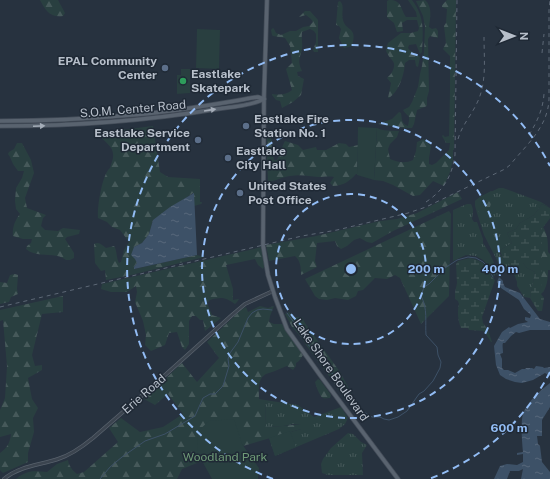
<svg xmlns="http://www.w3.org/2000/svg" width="550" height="479" font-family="'Public Sans',sans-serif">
	<defs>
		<pattern id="grass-tufts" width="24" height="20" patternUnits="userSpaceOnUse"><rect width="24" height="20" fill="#293f40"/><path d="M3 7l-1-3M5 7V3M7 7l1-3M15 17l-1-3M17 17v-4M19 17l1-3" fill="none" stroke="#46595a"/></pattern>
		<pattern id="forest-firs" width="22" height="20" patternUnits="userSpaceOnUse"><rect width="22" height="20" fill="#293f40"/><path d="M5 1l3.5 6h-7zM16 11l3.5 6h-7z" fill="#46595a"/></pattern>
		<pattern id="wetland-marsh" width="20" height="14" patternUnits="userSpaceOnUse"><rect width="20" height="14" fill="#293f40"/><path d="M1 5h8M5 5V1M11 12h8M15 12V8" fill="none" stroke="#46595a"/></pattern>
		<pattern id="water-ripples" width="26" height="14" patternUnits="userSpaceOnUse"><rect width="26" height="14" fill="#3d5167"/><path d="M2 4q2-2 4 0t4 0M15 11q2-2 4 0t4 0" fill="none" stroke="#57687b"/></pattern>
	</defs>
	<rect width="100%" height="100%" fill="#27323f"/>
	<!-- grass -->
	<g fill="url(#grass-tufts)">
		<path d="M 499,188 L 503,188 L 541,202 L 549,207 L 542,204 L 534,215 L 520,223 L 516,229 L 507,233 L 512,243 L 500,250 L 500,254 L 505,260 L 523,263 L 527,268 L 535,272 L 530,298 L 524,297 L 517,286 L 517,282 L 514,274 L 505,269 L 501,268 L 484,235 L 477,213 L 475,205 L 475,201 L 480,197 Z"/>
		<path d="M 467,204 L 471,204 C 474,210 473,212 472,219 L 474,222 L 477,222 L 483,239 L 483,243 L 490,254 L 498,272 L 497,274 L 493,276 L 487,264 L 483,260 L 476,256 L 466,255 L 453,261 L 453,210 Z"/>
		<path d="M 265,400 L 298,405 L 314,417 L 341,407 L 348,418 L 345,424 L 339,429 L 275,456 L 269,438 L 291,432 L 301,429 L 301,424 L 293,424 L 283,426 L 266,427 Z"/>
		<path d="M 348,433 L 353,434 L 361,442 L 367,445 L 362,453 L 363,475 L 328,475 L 322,473 L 321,464 L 323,459 L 331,448 Z"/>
	</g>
	<!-- forest -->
	<g fill="url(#forest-firs)">
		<path d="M 40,0 L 58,0 L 65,13 L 63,16 C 50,18 45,10 40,0 Z"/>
		<path d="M 389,0 C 402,0 400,8 406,17 L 417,17 L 416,12 L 408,0 L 412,0 C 425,17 423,32 422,52 L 420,54 L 416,44 L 409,45 L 408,48 C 411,53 416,52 420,57 L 418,67 L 416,66 L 415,60 L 409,60 L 405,63 C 404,76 399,91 389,98 L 388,98 L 391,83 L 387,78 C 389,76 392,73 393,70 C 397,61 390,60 387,53 C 385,50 387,46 388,43 L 401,33 L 411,33 L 418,31 L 419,28 L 417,20 L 407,20 L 402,23 L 403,31 L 397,32 L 394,23 L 389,19 L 387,17 L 387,1 Z"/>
		<path d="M 425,0 C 433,7 430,18 429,27 L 432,29 L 436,28 L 438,31 L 438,38 L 430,36 L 428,39 L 429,91 L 427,98 L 427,106 L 417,110 L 414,124 L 412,128 L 404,128 L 378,124 L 381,123 L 392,119 L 399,112 L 401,113 C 402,118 401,124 408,126 C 411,113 408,118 403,110 L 409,107 L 412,102 L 418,87 L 420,74 L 422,66 L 424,52 L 425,26 L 423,16 L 416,1 Z"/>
		<path d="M 447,0 L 456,0 L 454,150 L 453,150 L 453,160 L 450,172 L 444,186 L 433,181 L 420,195 L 413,196 L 393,185 L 383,181 L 374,180 L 377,128 C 384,132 392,130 399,131 L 397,137 L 390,144 L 388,149 L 390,159 C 397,162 405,164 413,160 L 416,151 L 417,142 L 424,139 L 431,146 L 429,158 L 429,164 L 432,165 L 436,163 L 449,150 L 450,143 L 446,143 L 442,136 L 443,135 L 445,137 L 449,136 L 450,91 L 450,56 L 443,49 L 446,43 L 444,26 L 446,23 L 447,9 L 442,7 L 442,5 Z"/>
		<path d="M 340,1 C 345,6 341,13 343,20 C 346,32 358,26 352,46 L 344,48 L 339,38 L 341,29 L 339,26 L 336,25 L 338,2 Z"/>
		<path d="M 305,11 L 310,11 L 318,20 L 318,52 L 314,52 L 313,50 L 316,42 L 316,34 L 314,31 L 310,29 L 302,32 C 301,38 303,44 302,49 C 300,58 297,61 302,71 L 297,72 L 298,76 L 304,79 L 301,95 L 293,102 L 282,108 L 280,101 L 276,100 L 272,95 L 272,94 C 280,95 286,95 292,90 L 286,69 L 292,63 L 290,46 L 285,38 L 273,36 L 272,35 L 271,30 L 273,28 L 274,29 L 276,33 L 281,35 L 290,31 L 296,31 L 303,27 L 309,26 L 313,22 L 311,19 L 306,15 L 299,17 Z"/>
		<path d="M 153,126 L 160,172 L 168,177 L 200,179 L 200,202 L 202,202 L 201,204 L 194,206 L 193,193 L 153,220 L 149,234 L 142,243 L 134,247 L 137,263 L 134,267 L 135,269 L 197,255 L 204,257 L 131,275 L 106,280 L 105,270 L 101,271 L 95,263 L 94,244 C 99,241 102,245 106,248 L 114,246 C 117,249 116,258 119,263 L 121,262 L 124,250 L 129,242 L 120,230 L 112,227 L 107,222 L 98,218 C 97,208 102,174 110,168 C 111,164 114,158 113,154 C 113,147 105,142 101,137 L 105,132 Z"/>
		<path d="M 267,134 L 270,134 C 273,142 272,152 274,160 L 277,160 C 280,154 282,146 285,141 L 298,145 L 303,150 L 316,147 L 317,150 L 326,150 L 339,143 L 346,144 L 349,147 L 358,145 L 357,174 L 356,174 C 350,181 343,186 333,186 L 330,183 L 334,177 C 329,176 324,177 318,177 C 309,176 300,174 290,176 C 282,177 276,181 268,182 L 267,155 Z"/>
		<path d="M 17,143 L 22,143 L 31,160 L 34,173 L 25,198 L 27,208 L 46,215 L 43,218 L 41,226 L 45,230 L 58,231 L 63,228 L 80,230 L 79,234 L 67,237 L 65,239 L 74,253 L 74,258 L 70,260 L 66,260 C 55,251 38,259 26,249 L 27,246 L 31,243 L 32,239 L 23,239 L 13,236 C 12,228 15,220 20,214 L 16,209 L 15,201 L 16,188 L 22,178 L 24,171 L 18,171 L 13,164 L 10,157 L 8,154 L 9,152 L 14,149 Z"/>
		<path d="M 491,191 L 493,192 C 492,198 491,208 487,213 L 481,214 L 476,209 L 475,201 L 480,197 Z"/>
		<path d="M 458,192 L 462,199 L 393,231 L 372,243 L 367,242 L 360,238 L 354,240 L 347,246 L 341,249 L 337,246 L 335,241 L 317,243 L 315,261 L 317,267 L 301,275 C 301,269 301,261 295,256 L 269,261 L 266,245 L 316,236 L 380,221 L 397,219 L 417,213 Z"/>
		<path d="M 449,211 L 451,214 L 449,296 L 421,324 L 400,278 L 395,275 L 387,279 L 375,278 L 363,290 L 358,291 L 356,296 L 348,300 L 335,298 L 327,300 L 319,299 L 315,296 L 305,279 Z"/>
		<path d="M 550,218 L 543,227 C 548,235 548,243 548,252 L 550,254 L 550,270 L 548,270 C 548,279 547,289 541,294 L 541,278 L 526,239 Z"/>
		<path d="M 262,247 L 265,265 L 263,269 L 258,265 L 255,259 L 226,265 L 233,289 L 233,300 L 239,299 L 237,302 L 235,304 C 225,297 221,297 210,300 L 207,303 L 212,315 L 221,318 L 205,331 L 203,320 L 200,320 L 196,316 L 192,316 L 189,321 L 189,344 L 185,350 L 182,347 L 177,332 L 169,333 L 165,345 L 151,351 L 145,345 L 146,335 L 143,321 L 135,302 L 137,292 L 136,286 L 127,292 L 111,292 L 101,289 L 102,284 Z"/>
		<path d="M 15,274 L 18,275 L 17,289 L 18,294 L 11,297 L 9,302 L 0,304 L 0,282 L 7,283 L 10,275 Z"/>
		<path d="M 63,296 L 63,312 L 42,314 L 32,355 L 35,366 L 42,365 L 42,370 L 28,378 L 32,399 L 38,408 L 33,418 L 34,432 L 28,453 L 28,462 L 3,473 L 0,470 L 0,453 C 7,448 10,443 11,434 L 0,437 L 0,410 L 5,398 L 7,366 L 3,320 L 0,321 L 0,310 Z"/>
		<path d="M 260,306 L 268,308 L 274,306 L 270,316 L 269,322 L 274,324 L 282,324 L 303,355 L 299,361 L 296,363 L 296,366 L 293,370 L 287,366 C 283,367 280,369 275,371 C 272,372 269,373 266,374 C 257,379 259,390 259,399 L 265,400 L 266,427 L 283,426 L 301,424 L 301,429 L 243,446 L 242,444 L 201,457 L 202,461 L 182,469 L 177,479 L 16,479 C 28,470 33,471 47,472 L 57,464 L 68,460 C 69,466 72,470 77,474 L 84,472 L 118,442 L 109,428 L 121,418 L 140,432 L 163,427 L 183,414 L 168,394 L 155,405 L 144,399 L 182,363 L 197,382 L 219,358 L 207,342 L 242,309 L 246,307 L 248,312 Z"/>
		<path d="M 289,312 L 294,317 L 302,317 L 305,323 L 340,372 L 353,396 L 346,401 L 335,384 L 306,345 L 302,338 L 292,327 L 285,314 Z"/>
		<path d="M 318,379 L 320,380 L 331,395 L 330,398 C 327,398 325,399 323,398 C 320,397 316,386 315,382 Z"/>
	</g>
	<!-- wetland -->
	<g fill="url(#wetland-marsh)">
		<path d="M 542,204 L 550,208 L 550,218 L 541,230 L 542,249 L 541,294 L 544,298 L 542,311 L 538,311 L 530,298 L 535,272 L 527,268 L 523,263 L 517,270 C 510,266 501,258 500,250 L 512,243 L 507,233 L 516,229 L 520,223 L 534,215 Z"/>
		<path d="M 470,258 C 490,262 484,270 495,280 L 482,317 L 483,323 L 488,330 L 492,342 L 491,342 L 486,334 L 483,331 L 469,330 L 468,328 L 461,328 C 458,321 457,311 459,304 L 458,301 L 455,299 L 455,293 L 457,283 L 456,264 L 458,261 Z"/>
	</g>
	<!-- green -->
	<g fill="#293f40">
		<path d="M 197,29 L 220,30 L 219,69 L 196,68 Z"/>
		<path d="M 181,69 L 190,69 L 190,93 L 177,94 L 177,75 L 181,75 Z"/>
		<path d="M 358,127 L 377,128 L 374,180 L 357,175 Z"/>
		<path d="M 234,419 L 242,444 L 259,468 L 258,479 L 212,479 L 202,461 L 202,458 L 198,456 L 197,432 L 209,421 Z"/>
		<path d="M 290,431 L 296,447 L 275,456 L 269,438 Z"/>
	</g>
	<!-- water -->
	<g fill="url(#water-ripples)">
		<path d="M 194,193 L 197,255 L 134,269 L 134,267 L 137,263 L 135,259 L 131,255 L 134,247 L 142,243 L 149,234 L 153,220 L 170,207 Z"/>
		<path d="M 499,277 L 503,281 L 503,283 L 505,287 L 520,293 L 540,319 L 550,322 L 550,330 L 530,330 L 519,333 L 516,332 L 511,336 L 505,343 L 503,343 C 502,345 503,349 503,353 L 500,354 L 502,359 L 502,368 L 504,370 L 508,370 L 515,373 L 522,369 L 525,369 L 526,368 L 532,368 L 534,369 L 536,366 L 543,367 L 544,368 L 550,367 L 550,376 L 545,373 L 533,380 L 522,383 L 515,382 L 506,379 L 500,375 L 496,365 L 494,346 L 502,332 L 509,327 L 510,328 L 518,324 L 528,322 L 525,320 L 525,317 L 530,318 L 531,315 L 524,309 L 519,300 L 501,288 L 497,282 Z"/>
		<path d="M 550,383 L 550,407 L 542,420 L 542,436 L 537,436 L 538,444 L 540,446 L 542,462 L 550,472 L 550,479 L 521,479 L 523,469 L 519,471 L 510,471 L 507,479 L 494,479 L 500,466 L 507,464 L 517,465 L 523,462 L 523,454 L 517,455 L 517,453 L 523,452 C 522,441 520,420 524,411 C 530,399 540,391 550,383 Z"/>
	</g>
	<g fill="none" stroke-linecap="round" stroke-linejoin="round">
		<!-- stream -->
		<g stroke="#3d5167" stroke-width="1">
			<path d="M 287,313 L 296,325 L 301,327 L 309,346 L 312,347 L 315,351 L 316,356 L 323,360 L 329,371 L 336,376 L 337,380 L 342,388 L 348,398 L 358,407 L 360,410 L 372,417 L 380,417 L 384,419 L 389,420 L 398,417 L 407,411 L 419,394 L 424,391 L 433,381 L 440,368 L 441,362 L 438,355 L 437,347 L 426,335 C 425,323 428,308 421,296 L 424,287 L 429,284 L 441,272 L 442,270 L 457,260 L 468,257 L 476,258 L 483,262 L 486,265 L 493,277"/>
			<path d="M 100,479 L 110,467 L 122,457 L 145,441 L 165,434 L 195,416 L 203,398 L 210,394 L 215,394 L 223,386 L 229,366 L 228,359 L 230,353 L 238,342 L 248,318 L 252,313 L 257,310 L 263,309 L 272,310"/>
		</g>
		<defs>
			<path id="tertiary" d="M 4,479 C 19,466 40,465 58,459 C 71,455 82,447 93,438 L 154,385 L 232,315 L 245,304 L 273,291"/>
			<g id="primary">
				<path d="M 267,0 L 264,96 L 263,245 L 268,275 L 275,297 L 287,329 L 320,375 L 398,479"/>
				<path d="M 0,121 C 44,121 87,119 131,115 C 174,112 216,104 258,97 L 264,99"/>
				<path d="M 0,126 C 72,126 145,121 217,109 C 231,107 251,106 264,99"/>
			</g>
		</defs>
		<!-- tertiary casing -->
		<use href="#tertiary" stroke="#59626d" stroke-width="4"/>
		<!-- primary casing -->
		<use href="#primary" stroke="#444d59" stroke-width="5"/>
		<!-- tertiary -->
		<use href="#tertiary" stroke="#3b444f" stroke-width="2.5"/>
		<!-- primary -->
		<use href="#primary" stroke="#59636f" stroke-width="3.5"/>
		<!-- rail -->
		<g stroke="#5d6876" stroke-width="1" stroke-dasharray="4 4" stroke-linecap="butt">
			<path d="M 542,53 L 544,34"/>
			<path d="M 529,135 C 537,122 543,109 544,94"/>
			<path d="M 458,139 C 462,125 471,116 477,103 C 487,83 484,59 484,37"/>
			<path d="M 426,202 C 444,190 452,176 455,155 L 457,0"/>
			<path d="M 0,307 L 272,243 L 302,236 L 337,230 L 408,213 L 426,207 L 505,169 L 510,165 C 527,144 548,127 549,99 L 549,10 L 550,0"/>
		</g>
	</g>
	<!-- one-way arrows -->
	<defs><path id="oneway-solid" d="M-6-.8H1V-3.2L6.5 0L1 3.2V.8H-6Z"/></defs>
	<g fill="#a4adb8">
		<use href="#oneway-solid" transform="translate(210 110) rotate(-9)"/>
		<use href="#oneway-solid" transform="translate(39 126) rotate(-3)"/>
	</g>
	<!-- distance rings -->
	<g fill="none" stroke="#92bcf4" stroke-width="2" stroke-dasharray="7 5">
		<circle cx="351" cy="269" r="75"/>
		<circle cx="351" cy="269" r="149"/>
		<path d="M550 372A224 224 0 0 1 429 479M273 479A224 224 0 1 1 550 166"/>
	</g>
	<!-- markers -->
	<g fill="#5c6f8a" stroke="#1f2935" stroke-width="1.5">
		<circle cx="165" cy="68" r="4"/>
		<circle cx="246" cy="126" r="4"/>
		<circle cx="198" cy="140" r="4"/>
		<circle cx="228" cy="158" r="4"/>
		<circle cx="240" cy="193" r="4"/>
	</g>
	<circle fill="#2e9e5b" stroke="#1f2935" stroke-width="1.5" cx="183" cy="81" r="4"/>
	<g text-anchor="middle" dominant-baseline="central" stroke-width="3" stroke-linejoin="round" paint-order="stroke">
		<!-- poi labels -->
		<g font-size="12" font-weight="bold" fill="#b7bfca" stroke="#1f2935" text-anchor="start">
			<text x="157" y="61" text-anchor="end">EPAL Community<tspan x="157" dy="14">Center</tspan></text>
			<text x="191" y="74">Eastlake<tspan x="191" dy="14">Skatepark</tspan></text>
			<text x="254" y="119">Eastlake Fire<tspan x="254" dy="14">Station No. 1</tspan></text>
			<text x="190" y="133" text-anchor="end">Eastlake Service<tspan x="190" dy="14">Department</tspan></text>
			<text x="236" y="151">Eastlake<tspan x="236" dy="14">City Hall</tspan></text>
			<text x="248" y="186">United States<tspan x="248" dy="14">Post Office</tspan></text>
		</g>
		<!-- street labels -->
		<g font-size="12" fill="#b7bfca" stroke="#1f2935">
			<text transform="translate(133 109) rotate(-5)">S.O.M. Center Road</text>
			<text transform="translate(331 370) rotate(55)">Lake Shore Boulevard</text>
			<text transform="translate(144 394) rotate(-41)">Erie Road</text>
		</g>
		<!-- park labels -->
		<g font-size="12" fill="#6f9a77" stroke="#1f2935">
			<text x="225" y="457">Woodland Park</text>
		</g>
	</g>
	<circle cx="351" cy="269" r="6" fill="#92bcf4" stroke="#1f2935" stroke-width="2"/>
	<g font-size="12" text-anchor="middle" font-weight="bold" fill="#92bcf4" stroke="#1f2935" stroke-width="3" stroke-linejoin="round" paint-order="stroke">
		<text x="426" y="273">200 m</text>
		<text x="500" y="273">400 m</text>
		<text x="509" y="432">600 m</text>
	</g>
	<!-- north arrow -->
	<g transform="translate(514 36) rotate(90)" stroke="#1f2935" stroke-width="3" paint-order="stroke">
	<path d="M0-3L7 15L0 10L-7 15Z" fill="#b7bfca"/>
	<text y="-6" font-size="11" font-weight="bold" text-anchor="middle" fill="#b7bfca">N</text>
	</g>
</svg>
